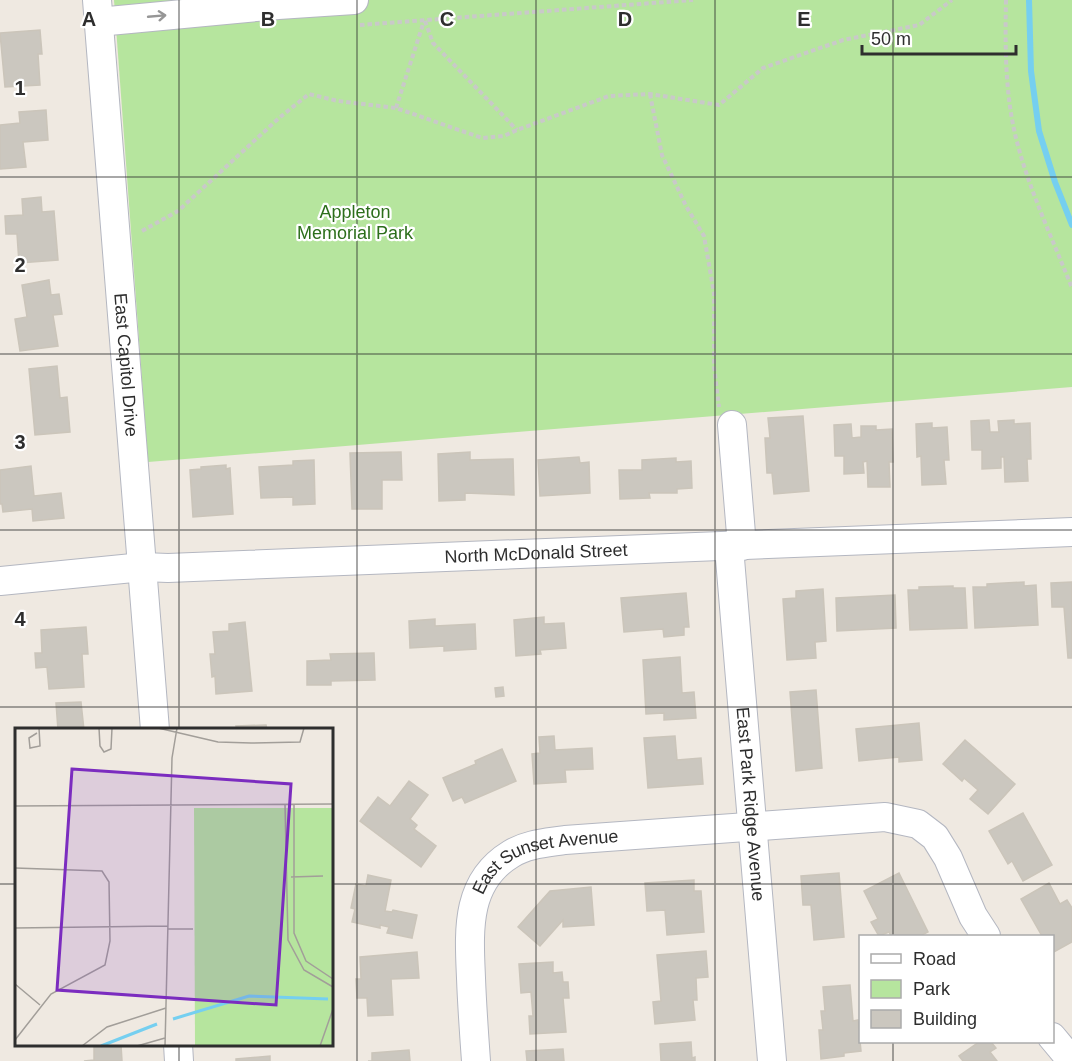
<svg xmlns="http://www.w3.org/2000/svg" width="1072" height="1061" font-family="Arial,sans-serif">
	<rect width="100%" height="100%" fill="#efe9e1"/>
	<!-- green -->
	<path fill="#b6e59e" d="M 114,0 L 1072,0 L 1072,387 L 148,462 Z"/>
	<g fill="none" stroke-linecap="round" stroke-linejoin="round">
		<!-- stream -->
		<path stroke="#75cff0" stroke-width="6" d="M 1029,0 L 1031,71 L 1039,131 L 1055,182 L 1072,225"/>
	</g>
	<!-- building -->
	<g fill="#cbc7bf" stroke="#cbc5ba" stroke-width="1.5">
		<path d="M 40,30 L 42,54 L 38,54 L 40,85 L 5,87 L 0,33 Z"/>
		<path d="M 46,110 L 48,140 L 23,142 L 26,167 L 0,169 L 0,125 L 20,123 L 19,112 Z"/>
		<path d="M 41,197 L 42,212 L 54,211 L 58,260 L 19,263 L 17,234 L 6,234 L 5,216 L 23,215 L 22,199 Z"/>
		<path d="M 49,280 L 51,295 L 59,294 L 62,314 L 53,315 L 58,346 L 20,351 L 15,319 L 27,317 L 22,285 Z"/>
		<path d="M 57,366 L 60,398 L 67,397 L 70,432 L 35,435 L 29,369 Z"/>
		<path d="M 803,416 L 809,491 L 774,494 L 772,473 L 767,473 L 765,438 L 770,438 L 768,418 Z"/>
		<path d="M 989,420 L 990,432 L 999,432 L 998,421 L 1014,420 L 1014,424 L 1030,423 L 1031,459 L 1027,459 L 1028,481 L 1005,482 L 1004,457 L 1001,457 L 1001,468 L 982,469 L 982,450 L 972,450 L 971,421 Z"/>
		<path d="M 932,423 L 932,428 L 947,427 L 949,460 L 944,460 L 946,484 L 922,485 L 921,456 L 917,457 L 916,424 Z"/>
		<path d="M 851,424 L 852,438 L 861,437 L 861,426 L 876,426 L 876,430 L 892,429 L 893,462 L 889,462 L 890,487 L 868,487 L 867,461 L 863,462 L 864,473 L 844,474 L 844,456 L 835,456 L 834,425 Z"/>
		<path d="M 401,452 L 402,480 L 382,480 L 382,509 L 352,509 L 350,453 Z"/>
		<path d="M 470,452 L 470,460 L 513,459 L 514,495 L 465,493 L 465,500 L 439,501 L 438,454 Z"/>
		<path d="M 579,457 L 580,463 L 589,462 L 590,493 L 540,496 L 538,460 Z"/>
		<path d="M 676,458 L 676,462 L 691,461 L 692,488 L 677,489 L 677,493 L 649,493 L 650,498 L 620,499 L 619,470 L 642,470 L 642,460 Z"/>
		<path d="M 314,460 L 315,504 L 293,505 L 293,497 L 261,498 L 259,467 L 293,465 L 293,461 Z"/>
		<path d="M 226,465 L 226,469 L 230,468 L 233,514 L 193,517 L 190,470 L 201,469 L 201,467 Z"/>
		<path d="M 31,466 L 34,496 L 61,493 L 64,518 L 33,521 L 32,509 L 3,512 L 2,504 L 0,504 L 0,470 Z"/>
		<path d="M 1024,582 L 1024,586 L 1036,585 L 1038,625 L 975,628 L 973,587 L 987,587 L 987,584 Z"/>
		<path d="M 1072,582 L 1072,658 L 1068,658 L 1064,607 L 1052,607 L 1051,583 Z"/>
		<path d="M 953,586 L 953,588 L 965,588 L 967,628 L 910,630 L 908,590 L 919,590 L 919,587 Z"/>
		<path d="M 823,589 L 826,641 L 815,642 L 816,658 L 787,660 L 783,599 L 796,598 L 796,591 Z"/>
		<path d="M 686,593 L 689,627 L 684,627 L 684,635 L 664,637 L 663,629 L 624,632 L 621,598 Z"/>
		<path d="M 895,595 L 896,628 L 837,631 L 836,598 Z"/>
		<path d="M 544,617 L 544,624 L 564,623 L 566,648 L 540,650 L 541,654 L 516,656 L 514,620 Z"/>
		<path d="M 435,619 L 435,626 L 475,624 L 476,649 L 444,651 L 444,646 L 410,648 L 409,621 Z"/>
		<path d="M 245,622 L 252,691 L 216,694 L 215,676 L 212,677 L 210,654 L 215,654 L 213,632 L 229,631 L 229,624 Z"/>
		<path d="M 86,627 L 88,654 L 82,654 L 84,687 L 49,689 L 47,667 L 36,668 L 35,653 L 42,653 L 41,630 Z"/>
		<path d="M 374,653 L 375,680 L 331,681 L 331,685 L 307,685 L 307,661 L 331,660 L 330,654 Z"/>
		<path d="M 680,657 L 682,693 L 694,692 L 696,718 L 664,720 L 664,713 L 646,714 L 643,660 Z"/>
		<path d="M 503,687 L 504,696 L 496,697 L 495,688 Z"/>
		<path d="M 816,690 L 822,768 L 796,771 L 790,692 Z"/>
		<path d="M 81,702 L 84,730 L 58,730 L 56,703 Z"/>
		<path d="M 919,723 L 922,760 L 899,762 L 899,757 L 859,761 L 856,729 Z"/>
		<path d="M 266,725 L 267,730 L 237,730 L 236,726 Z"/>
		<path d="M 554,736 L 555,750 L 592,748 L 593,769 L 565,770 L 566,782 L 534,784 L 532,754 L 540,753 L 539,737 Z"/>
		<path d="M 675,736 L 677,760 L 701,758 L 703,784 L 648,788 L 644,738 Z"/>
		<path d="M 965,740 L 1015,784 L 988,814 L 970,799 L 978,790 L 964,778 L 962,781 L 943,764 Z"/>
		<path d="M 502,749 L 516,781 L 465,803 L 462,797 L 453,801 L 443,778 L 476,764 L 475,761 Z"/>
		<path d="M 409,781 L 428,795 L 410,819 L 417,825 L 414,829 L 436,846 L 421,867 L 360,821 L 378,797 L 390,806 Z"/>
		<path d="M 1023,813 L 1052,865 L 1023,881 L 1012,861 L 1008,864 L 989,831 Z"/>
		<path d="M 839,873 L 844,937 L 814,940 L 811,905 L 803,905 L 801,876 Z"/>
		<path d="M 899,873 L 928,932 L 920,936 L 891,936 L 889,932 L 879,936 L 871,922 L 878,919 L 864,891 Z"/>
		<path d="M 368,875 L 391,880 L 385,911 L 392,912 L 393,910 L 417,915 L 412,938 L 387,933 L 389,927 L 380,925 L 380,928 L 352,922 L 355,909 L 351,908 L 356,884 L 366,886 Z"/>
		<path d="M 694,880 L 694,891 L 701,891 L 704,932 L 667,935 L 665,910 L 647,911 L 645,883 Z"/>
		<path d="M 1049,883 L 1060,904 L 1067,900 L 1072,908 L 1072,942 L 1052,953 L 1052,936 L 1042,936 L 1021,899 Z"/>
		<path d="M 591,887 L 594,925 L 563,927 L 563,920 L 540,946 L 518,927 L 550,891 Z"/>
		<path d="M 706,951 L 708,977 L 696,978 L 697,1000 L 693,1000 L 695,1020 L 655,1024 L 653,1002 L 661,1001 L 657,955 Z"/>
		<path d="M 417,952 L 419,978 L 391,979 L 393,1015 L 368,1016 L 367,998 L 357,998 L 356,979 L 361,979 L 360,957 Z"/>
		<path d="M 553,962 L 553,973 L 562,972 L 563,982 L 568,982 L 569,998 L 563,998 L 566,1032 L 530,1034 L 529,1016 L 533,1016 L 531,992 L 521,993 L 519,964 Z"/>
		<path d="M 850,985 L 853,1021 L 858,1020 L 861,1051 L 844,1053 L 844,1056 L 821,1059 L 819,1030 L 823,1030 L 821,1011 L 825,1011 L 823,987 Z"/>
		<path d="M 691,1042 L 692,1058 L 695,1057 L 695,1061 L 661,1061 L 660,1044 Z"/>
		<path d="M 979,1042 L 991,1042 L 996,1048 L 990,1052 L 997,1061 L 963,1061 L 959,1056 Z"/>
		<path d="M 121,1045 L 122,1061 L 84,1061 L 94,1060 L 94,1046 Z"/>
		<path d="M 563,1049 L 564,1061 L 527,1061 L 526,1051 Z"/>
		<path d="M 409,1050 L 410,1061 L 368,1061 L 372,1061 L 372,1053 Z"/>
		<path d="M 270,1056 L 270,1061 L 236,1061 L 236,1059 Z"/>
	</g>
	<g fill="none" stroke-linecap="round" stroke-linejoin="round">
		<defs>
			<g id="minor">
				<path id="s1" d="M 97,0 L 155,730"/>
				<path d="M 98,22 L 278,5 L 354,0"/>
				<path d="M 732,425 L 742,546"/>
				<path id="s2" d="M 729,547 L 772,1061"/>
				<path id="s3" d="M 0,581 L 143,567 L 168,568 L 1072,532"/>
				<path d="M 1052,1037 L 1072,1061"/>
				<path d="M 178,1044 L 179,1061"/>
				<path id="s4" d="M 476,1061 C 474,1033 472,1006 471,978 C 469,931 465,882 511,854 C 527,844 546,843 565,840 L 885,817 L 918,824 L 935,837 L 948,858 L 973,916 L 986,936"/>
			</g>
		</defs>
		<!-- minor casing -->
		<use href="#minor" stroke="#b4b7c1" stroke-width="30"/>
		<!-- path -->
		<g stroke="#c9c9c9" stroke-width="4" stroke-dasharray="4.5 3" stroke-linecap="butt">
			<path d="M 1006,0 C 1005,46 1005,97 1017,142 C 1030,192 1053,240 1072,288"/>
			<path d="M 425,21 L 433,43 L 517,130"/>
			<path d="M 360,25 L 693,0"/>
			<path d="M 650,94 L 662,155 L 686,206 L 704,236 L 714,293 L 714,367 L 719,407"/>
			<path d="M 396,108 L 424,21"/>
			<path d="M 142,231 L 178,211 L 279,118 L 309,94 L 338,101 L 396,108 L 482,138 L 504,136 L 517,130 L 609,96 L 650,94 L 719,105 L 763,68 L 843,40 L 919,25 L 952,0"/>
		</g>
		<!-- minor -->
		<use href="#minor" stroke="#fff" stroke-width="28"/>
	</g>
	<!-- one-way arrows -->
	<defs><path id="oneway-shaft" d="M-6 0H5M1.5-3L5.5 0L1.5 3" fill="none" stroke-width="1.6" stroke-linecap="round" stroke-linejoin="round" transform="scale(1.5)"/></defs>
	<use stroke="#969696" href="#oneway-shaft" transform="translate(157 16) rotate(-5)"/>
	<!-- grid -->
	<path fill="none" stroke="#2e2e2e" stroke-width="1.5" stroke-opacity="0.55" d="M 179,0 L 179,730M 357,0 L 357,1061M 536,0 L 536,1061M 715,0 L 715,1061M 893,0 L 893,936M 0,177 L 1072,177M 0,354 L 1072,354M 0,530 L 1072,530M 0,707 L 1072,707M 0,884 L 16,884M 332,884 L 1072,884M 893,1042 L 893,1061M 179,1044 L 179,1061"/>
	<g text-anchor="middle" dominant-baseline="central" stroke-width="4.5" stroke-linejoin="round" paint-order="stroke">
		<!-- park labels -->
		<g font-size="18" fill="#2c6e1b" stroke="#fff">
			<text x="355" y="212">Appleton<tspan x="355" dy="21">Memorial Park</tspan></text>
		</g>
		<!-- street labels -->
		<g font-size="18" fill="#2e2e2e" stroke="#fff">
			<text stroke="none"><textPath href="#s1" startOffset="366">East Capitol Drive</textPath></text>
			<text stroke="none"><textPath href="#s3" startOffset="537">North McDonald Street</textPath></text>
			<text stroke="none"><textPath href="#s2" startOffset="258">East Park Ridge Avenue</textPath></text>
			<text stroke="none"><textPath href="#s4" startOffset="250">East Sunset Avenue</textPath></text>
		</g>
	</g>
	<!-- overview -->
	<g transform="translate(15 728)">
		<rect width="318" height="318" fill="#efe9e1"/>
		<path d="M 179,80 L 318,80 L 318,318 L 180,318 Z" fill="#b6e59e"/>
		<path fill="none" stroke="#75cff0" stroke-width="3" d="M 158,291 L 234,268 L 313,271M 86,318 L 142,296"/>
		<path fill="none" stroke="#a29e99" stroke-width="1.5" d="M 84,0 L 85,18 L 89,24 L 96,21 L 97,0M 143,0 L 203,14 L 236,15 L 285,14 L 289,0M 22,5 L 14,10 L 15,20 L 25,18 L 24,0M 270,76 L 273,212 L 289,242 L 318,259M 279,76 L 279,205 L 291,233 L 318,251M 0,78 L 318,76M 0,140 L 87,143 L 94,154 L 95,213 L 90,237 L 36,266 L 0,312M 276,149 L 308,148M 0,200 L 153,198M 153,201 L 178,201M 0,256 L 25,277M 67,318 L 92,299 L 151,280M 122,318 L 150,310M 150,318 L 157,30 L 162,0M 305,318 L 318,281"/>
		<path fill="#7b2cbf" fill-opacity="0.15" stroke="#7b2cbf" stroke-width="3" d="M 57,41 L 276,56 L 261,277 L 42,262 Z"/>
		<rect width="318" height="318" fill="none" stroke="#2e2e2e" stroke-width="3"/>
	</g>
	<g font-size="20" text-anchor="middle" font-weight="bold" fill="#2e2e2e" stroke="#fff" stroke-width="4.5" stroke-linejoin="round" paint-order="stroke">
		<text x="89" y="26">A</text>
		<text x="268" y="26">B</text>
		<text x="447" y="26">C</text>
		<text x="625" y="26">D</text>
		<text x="804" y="26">E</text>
		<text x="20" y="95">1</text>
		<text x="20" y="272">2</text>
		<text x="20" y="449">3</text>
		<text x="20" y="626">4</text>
	</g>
	<!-- legend -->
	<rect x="859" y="935" width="195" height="108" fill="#ffffff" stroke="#ababab" stroke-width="1.5"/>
	<rect x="871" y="954" width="30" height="9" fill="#ffffff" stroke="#ababab" stroke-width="1.5"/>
	<text x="913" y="965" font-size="18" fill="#2e2e2e">Road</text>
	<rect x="871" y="980" width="30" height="18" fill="#b6e59e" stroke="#ababab" stroke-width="1.5"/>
	<text x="913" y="995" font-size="18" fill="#2e2e2e">Park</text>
	<rect x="871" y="1010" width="30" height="18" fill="#cbc7bf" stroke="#ababab" stroke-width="1.5"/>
	<text x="913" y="1025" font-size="18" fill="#2e2e2e">Building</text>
	<!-- scale -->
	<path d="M862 45v9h154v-9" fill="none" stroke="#2e2e2e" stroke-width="3"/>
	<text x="871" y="45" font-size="18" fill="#2e2e2e" stroke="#ffffff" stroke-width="4.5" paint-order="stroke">50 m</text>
</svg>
